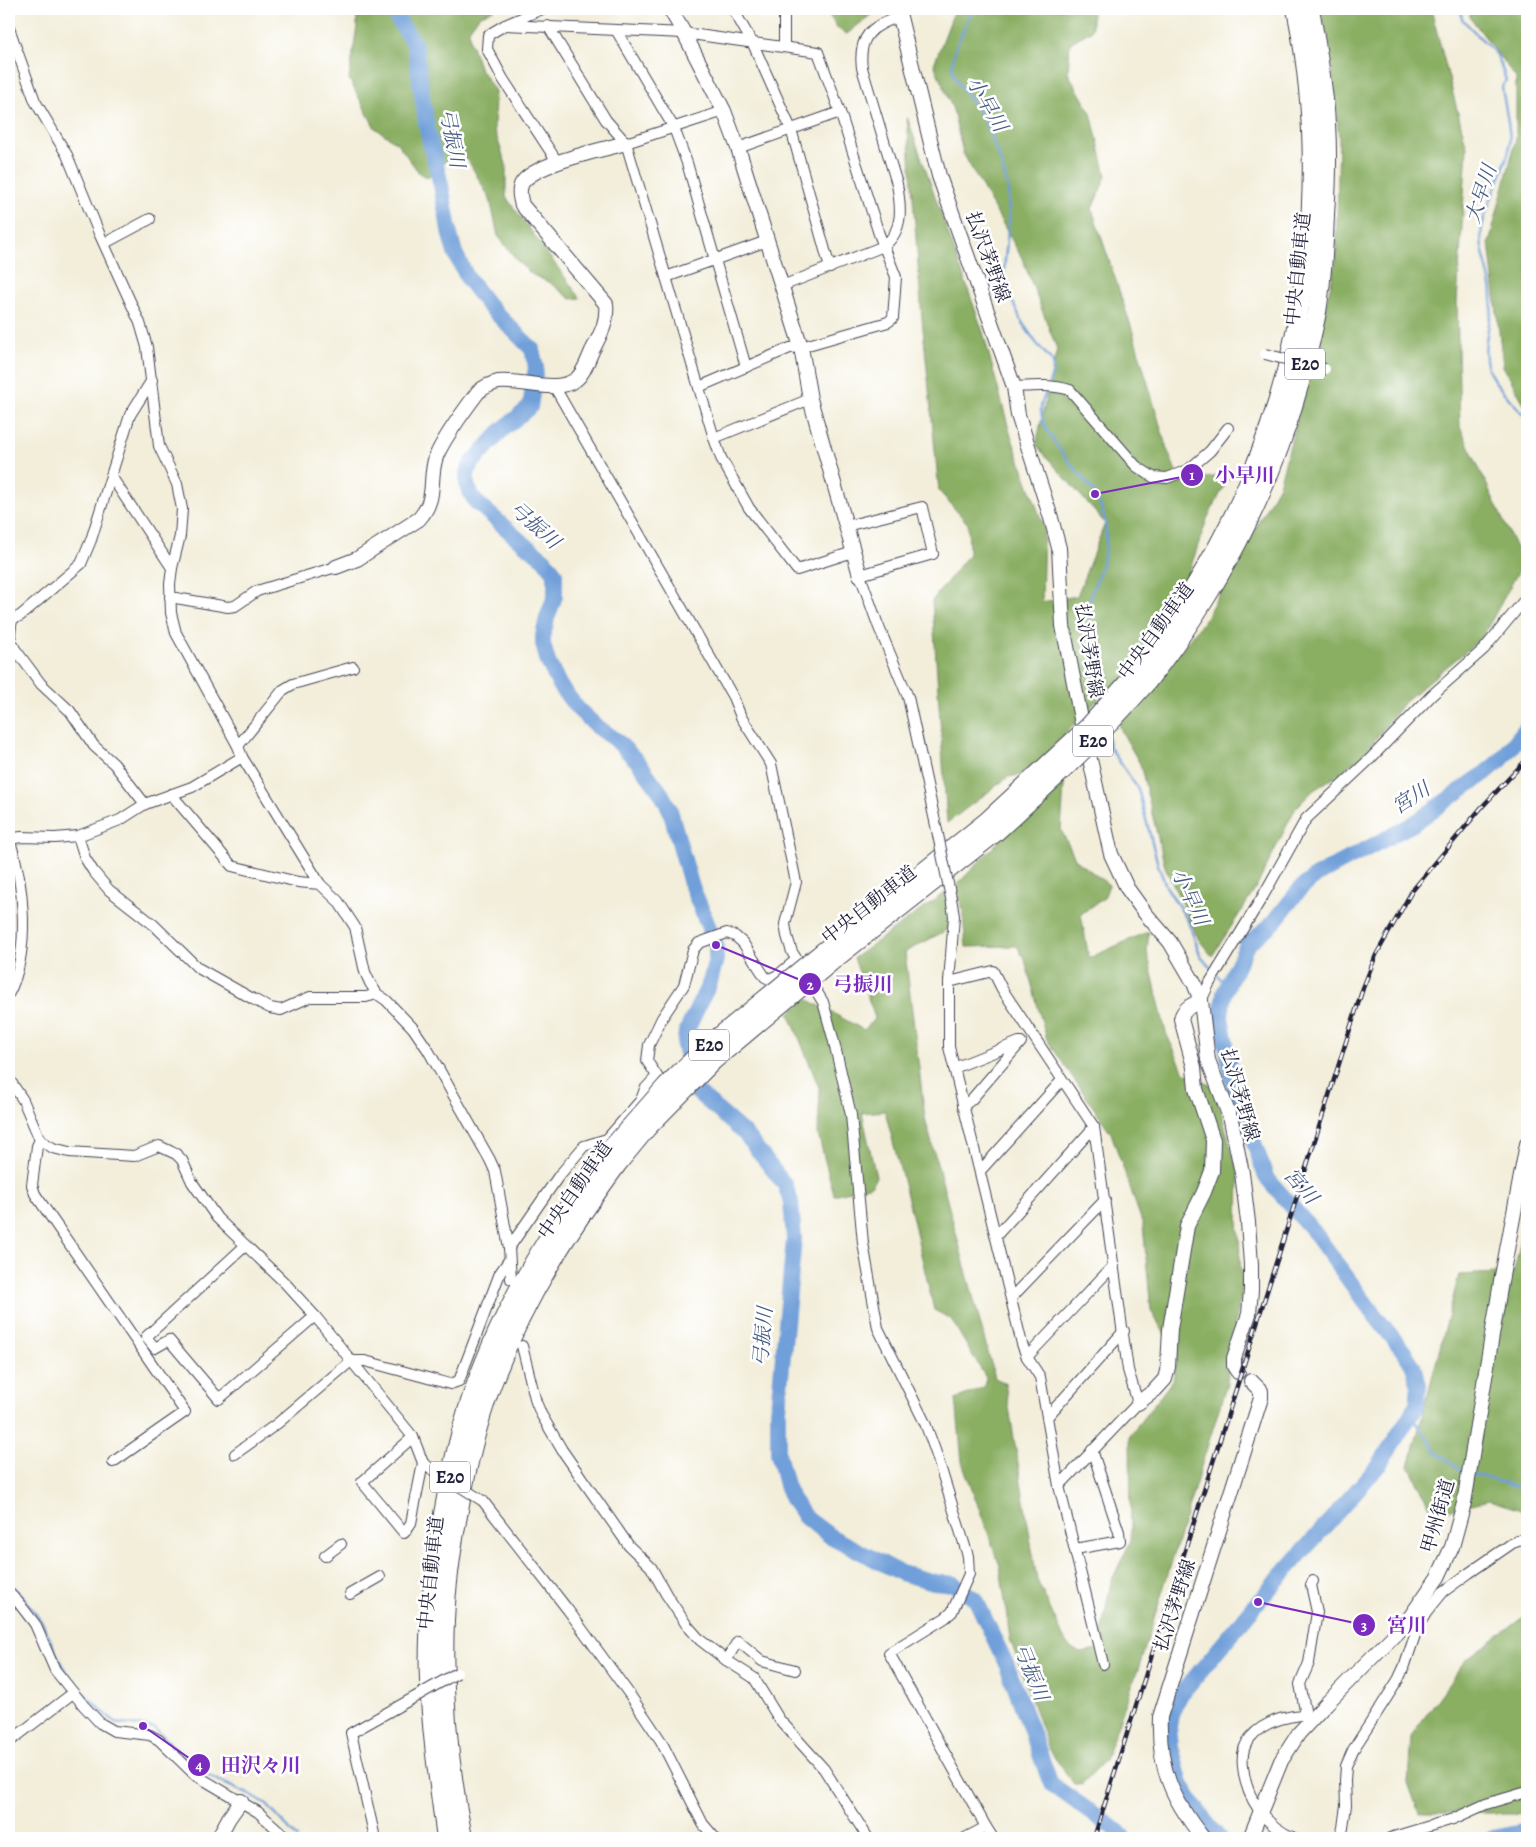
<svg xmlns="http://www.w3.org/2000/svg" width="1536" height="1847" font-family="Alegreya,'Noto Serif JP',serif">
	<rect width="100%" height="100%" fill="#fff"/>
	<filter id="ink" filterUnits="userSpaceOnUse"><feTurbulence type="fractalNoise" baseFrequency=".02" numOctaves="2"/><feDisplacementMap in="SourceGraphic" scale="10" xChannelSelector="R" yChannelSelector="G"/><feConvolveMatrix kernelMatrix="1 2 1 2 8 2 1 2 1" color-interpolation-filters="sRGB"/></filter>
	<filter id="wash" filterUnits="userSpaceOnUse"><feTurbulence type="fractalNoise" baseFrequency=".0096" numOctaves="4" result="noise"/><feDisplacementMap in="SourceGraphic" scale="20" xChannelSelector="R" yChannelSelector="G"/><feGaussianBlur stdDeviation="1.12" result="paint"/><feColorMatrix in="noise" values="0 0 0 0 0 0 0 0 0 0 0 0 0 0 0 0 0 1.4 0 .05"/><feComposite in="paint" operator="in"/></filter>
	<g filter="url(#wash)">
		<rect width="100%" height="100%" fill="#f3eeda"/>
		<!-- forest -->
		<g fill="#8aaf63" stroke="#56684f">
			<path d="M 356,9 L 495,9 L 479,16 L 469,30 L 470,40 L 479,67 L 495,91 L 494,129 L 506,164 L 506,197 L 580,298 L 571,299 L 550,283 L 533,275 L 520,264 L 498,236 L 490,199 L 468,160 C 449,153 441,165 428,177 L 420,174 L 397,143 L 375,128 L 349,79 L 357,26 Z"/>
			<path d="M 825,9 L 886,9 L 873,13 L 847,34 L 838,29 Z"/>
			<path d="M 955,9 L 1092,9 L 1092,30 L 1070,43 L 1068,73 L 1091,113 L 1106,176 L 1092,209 L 1132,329 L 1167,449 L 1180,481 L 1230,475 L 1207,519 L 1182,593 L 1139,656 L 1126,669 L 1147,692 L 1204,621 L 1279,485 L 1317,347 L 1336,260 L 1339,137 L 1329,43 L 1320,9 L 1431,9 L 1467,148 L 1457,302 L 1460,427 L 1523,563 L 1482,638 L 1405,701 L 1364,754 L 1336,776 L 1314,790 L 1295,809 L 1255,890 L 1212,956 L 1199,940 L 1165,867 L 1140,764 L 1122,732 L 1107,690 L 1027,774 L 1008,777 L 947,823 L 932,601 L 969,554 L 968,524 L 939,491 L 922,318 L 907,117 L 983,332 L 1010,433 L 1044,527 L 1042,602 L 1077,596 L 1105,523 L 1036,445 L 1057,349 L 1022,258 L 963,153 L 953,110 L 934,64 Z"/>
			<path d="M 1470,9 L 1527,9 L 1527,409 L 1503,366 L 1489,243 L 1516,139 L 1516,78 L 1470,17 Z"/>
			<path d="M 1065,772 L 1061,830 L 1076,860 L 1109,885 L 1104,898 L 1081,914 L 1089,958 L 1149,931 L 1147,952 L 1166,1033 L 1184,1072 L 1214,1087 L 1239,1176 L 1238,1219 L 1242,1291 L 1230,1348 L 1227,1383 L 1141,1661 L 1105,1760 L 1082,1784 L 1074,1784 L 1049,1750 L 1010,1639 L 1000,1566 L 962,1462 L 956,1399 L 984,1387 L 986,1378 L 951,1319 L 934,1310 L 912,1215 L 885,1111 L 862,1113 L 876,1177 L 872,1185 L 834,1195 L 818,1134 L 820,1090 L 789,1013 L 807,999 L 864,1030 L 875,1018 L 854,958 L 946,892 L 949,929 L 905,952 L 925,1118 L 995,1378 L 1005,1383 L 1037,1580 L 1067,1645 L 1080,1653 L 1098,1650 L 1111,1582 L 1131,1540 L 1130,1435 L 1173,1380 L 1177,1355 L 1151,1311 L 1143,1225 L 1111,1133 L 1047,1040 L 1025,960 L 1017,946 L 966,947 L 962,906 L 954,888 Z"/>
			<path d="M 1527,1212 L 1527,1522 L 1521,1510 L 1489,1500 L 1433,1513 L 1409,1466 L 1459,1275 L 1514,1272 Z"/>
			<path d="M 1527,1614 L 1527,1814 L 1512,1813 L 1419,1813 L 1408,1783 L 1411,1736 L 1466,1660 Z"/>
		</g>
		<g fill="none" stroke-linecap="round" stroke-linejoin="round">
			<!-- stream -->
			<g stroke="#709fd9" stroke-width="2.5">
				<path d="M 973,9 L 956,47 L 952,64 L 955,78 L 983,118 L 999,156 L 1008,187 L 1009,220 L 1004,270 L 1005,285 L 1023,324 L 1037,344 L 1053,362 L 1053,371 L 1049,384"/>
				<path d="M 1461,9 L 1462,19 L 1497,55 L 1506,80 L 1502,87 C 1504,102 1511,131 1510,144 C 1506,172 1489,195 1483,223 C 1476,250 1492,271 1492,297 C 1493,321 1480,344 1488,368 C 1493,384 1517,406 1527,419"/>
				<path d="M 1048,389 C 1045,394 1043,399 1042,403 C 1033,428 1081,473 1094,492 C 1098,498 1100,507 1103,513 C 1109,533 1106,554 1099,573 C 1096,583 1090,594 1089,605 C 1087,637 1100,668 1103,699"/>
				<path d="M 1107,734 L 1109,746 L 1138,789 L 1158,865 L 1166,886 L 1188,921 L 1201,957 L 1215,972"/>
				<path d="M 1218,976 L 1226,985"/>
				<path d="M 1410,1417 C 1424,1427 1428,1444 1440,1455 C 1447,1462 1455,1466 1464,1470"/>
				<path d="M 1474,1474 L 1527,1490"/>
				<path d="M 9,1583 L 25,1599 L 43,1624 L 57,1655 L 67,1672 L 84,1694 L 104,1713 L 117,1723 L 155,1728 L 185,1758 L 202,1771 L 215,1779 L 250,1795 L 267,1805 L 297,1838"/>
			</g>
			<!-- river -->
			<g stroke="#709fd9" stroke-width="16">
				<path d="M 391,9 L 415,45 L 427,129 L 441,185 L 450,235 L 455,253 L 468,279 L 488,305 L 532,349 L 536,367 L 530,407 L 503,429 L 472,463 L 467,473 L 467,486 L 475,501 L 518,539 L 544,559 L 555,573 L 555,596 L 547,618 L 543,636 L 543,644 L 548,662 L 560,686 L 578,709 L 595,725 L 616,740 L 638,762 L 661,793 L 670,810 L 691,884 L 716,945 L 716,959 L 710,982 L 686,1032 L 684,1046 L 697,1092 L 745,1134 L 785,1185 L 791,1202 L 794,1239 L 778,1409 L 778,1453 L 786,1485 L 792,1499 L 806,1518 L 830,1536 L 901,1573 L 934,1582 L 954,1584 L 976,1600 L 1007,1666 L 1051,1784 L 1119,1832 L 1124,1838"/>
				<path d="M 1219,1838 L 1202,1817 L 1181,1784 L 1171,1747 L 1169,1727 L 1171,1714 L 1181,1694 L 1258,1602 L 1379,1465 L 1417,1405 L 1419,1385 L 1413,1366 L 1405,1353 L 1372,1312 L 1314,1232 L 1266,1177 L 1233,1083 L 1221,1017 L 1224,993 L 1247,945 L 1274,922 L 1300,889 L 1316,876 L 1413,824 L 1484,774 L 1501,760 L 1527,727"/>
				<path d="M 1492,1838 L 1527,1831"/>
			</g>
		</g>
	</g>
	<g filter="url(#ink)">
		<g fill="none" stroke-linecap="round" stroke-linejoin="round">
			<defs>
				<g id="street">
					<path d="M 542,9 L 505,25 L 488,35 L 487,49 L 503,79 L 558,163"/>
					<path d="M 733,9 L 753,44 L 791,129 L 830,268"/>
					<path d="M 784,9 L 784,47"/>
					<path d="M 505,25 L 684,33 L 818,52 L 840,112 L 879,234 L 896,277 L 893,318 L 888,322 L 801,347 L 790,348 L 699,387"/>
					<path d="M 548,26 L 606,120 L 626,143 L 714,438 L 721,458 L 749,508 L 797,570 L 853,552"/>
					<path d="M 9,28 L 35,101 L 67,155 L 99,233 L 140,323 L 147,347 L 159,446 L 177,484 L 182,509 L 180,536 L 172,568 L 170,584 L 171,613 L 176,633 L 238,746 L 242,757 L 320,884 L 338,901 L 355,927 L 365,972 L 370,983 L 377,994 L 386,1000 L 413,1028 L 428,1050 L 490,1160 L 495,1171 L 509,1248 L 511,1279"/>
					<path d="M 616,30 L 674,128 L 687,163 L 746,367"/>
					<path d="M 626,143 L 724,111"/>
					<path d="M 738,148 L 840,112"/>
					<path d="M 105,243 L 150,219"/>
					<path d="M 666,277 L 767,241"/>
					<path d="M 782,286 L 884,246 C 904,230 901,207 897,184 L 862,68 C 858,37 871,25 900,17"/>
					<path d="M 554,386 L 733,697 L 741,717 L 771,764 L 796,882 L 785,924 L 787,936 L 792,952 L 823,1002 L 833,1038 L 851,1115 L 863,1243 L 878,1328 L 925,1423 L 935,1450 L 968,1556 L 969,1574 L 952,1612 L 945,1618 L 889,1653 L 986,1827 L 965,1838"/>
					<path d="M 1014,387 C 1033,386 1051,384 1070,390 L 1136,466 L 1153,477 L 1167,478 L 1188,470 L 1210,451 L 1228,428"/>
					<path d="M 714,438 L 810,399"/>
					<path d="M 111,476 L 172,568"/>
					<path d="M 846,526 L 922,507 L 933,554 L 860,575 L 878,625 L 908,697 L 938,835"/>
					<path d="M 170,597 L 228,607 L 235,606 L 257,591 L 336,567"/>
					<path d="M 238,746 L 283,690 L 293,684 L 353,667"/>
					<path d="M 171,794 L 232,866 L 298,882 L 320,884"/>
					<path d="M 145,804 L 114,764 L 94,746 L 70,711 L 41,684 L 15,649 L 11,641 L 10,634 L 12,619 L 20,616 L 81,564 L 91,540 L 130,415 L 152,380"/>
					<path d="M 78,836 L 85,858 L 93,871 L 109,890 L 154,925 L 198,968 L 253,999 L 270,1008 L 281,1010 L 310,997 L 366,997 L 377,994"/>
					<path d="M 9,838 C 24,882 31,950 9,993"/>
					<path d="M 10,839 L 21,837 L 55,838 L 78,836 L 120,820 L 145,804 L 192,787 L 242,757"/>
					<path d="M 951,898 L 954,916 L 949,982 L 949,1047 L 1022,1344 L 1027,1357 L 1040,1377 L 1059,1486 L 1103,1664"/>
					<path d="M 949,982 L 993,971 L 1002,989 L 1094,1127 L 1128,1370 L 1138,1403 L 1059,1486"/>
					<path d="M 1201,1001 L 1209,984 L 1263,896 L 1306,819 L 1370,759 L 1432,695 L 1484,649 L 1527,597"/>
					<path d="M 954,1068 L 1019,1042"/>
					<path d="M 9,1079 L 23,1100 L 40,1140 L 53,1148 L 69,1152 L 134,1156 L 159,1146 L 176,1154 L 182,1160 L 192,1182 L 217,1218 L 285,1283 L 315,1316 L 413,1437 L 423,1463 L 432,1469"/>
					<path d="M 963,1106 L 971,1100 L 1021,1042"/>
					<path d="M 40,1140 L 37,1146 L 32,1185 L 35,1194 L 185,1412 L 113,1462"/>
					<path d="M 980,1171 L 1062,1080"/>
					<path d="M 996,1236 L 1094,1127"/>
					<path d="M 245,1246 L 146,1337 L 155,1348 L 169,1340 L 219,1399 L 315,1316"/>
					<path d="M 509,1248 L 558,1177 L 584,1146 L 607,1139 L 641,1100 L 645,1089 L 657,1076 L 647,1061 L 649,1045 L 662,1018 L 684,985 L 693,950 L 699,943 L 727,933 L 735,936 L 743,943 L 765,977 L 769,979 L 778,975 L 797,959"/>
					<path d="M 1011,1298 L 1105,1200"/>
					<path d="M 522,1346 L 536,1402 L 541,1414 L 562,1450 L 629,1546 L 651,1567 L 666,1594 L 686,1624 L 700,1640 L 726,1660 L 754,1678 L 779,1719 L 824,1769 L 868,1838"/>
					<path d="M 1027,1357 L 1114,1265"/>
					<path d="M 1048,1416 L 1124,1331"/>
					<path d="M 413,1437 L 362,1482 L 404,1533 L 411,1523 L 423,1463"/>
					<path d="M 235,1454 L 278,1423 L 351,1361 L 365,1361 L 450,1384 L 459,1381 L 500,1273 L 509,1260"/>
					<path d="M 483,1501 L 568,1610 L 630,1695 L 661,1741 L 703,1824 L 715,1838"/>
					<path d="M 1075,1549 L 1120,1541 L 1119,1532 L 1092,1450"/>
					<path d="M 325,1556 L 341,1544"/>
					<path d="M 9,1593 L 18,1602 L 35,1624 L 55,1670 L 84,1706 L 100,1723 L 114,1731 L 150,1735 L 159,1740 L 194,1774 L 258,1812 L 287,1838"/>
					<path d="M 350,1594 L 380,1577"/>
					<path d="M 726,1660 L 738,1641 L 762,1661 L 795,1670"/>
					<path d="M 13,1739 L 73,1693"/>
					<path d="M 986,1827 L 993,1838"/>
					<path d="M 375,1838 L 351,1733 L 415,1697"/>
					<path d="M 1294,1838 C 1265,1826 1246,1798 1243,1767 C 1242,1758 1243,1746 1250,1738 C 1262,1723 1282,1717 1301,1715 L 1305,1710 L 1300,1684 L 1309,1663 L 1317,1612 L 1311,1585 L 1313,1581"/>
					<path d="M 1340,1838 L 1343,1828 L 1346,1805 L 1345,1781 L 1346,1766 L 1353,1750 L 1398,1680 L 1405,1665 L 1417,1629 L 1426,1613 L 1443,1592 L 1469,1573 L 1517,1540 L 1527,1539"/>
					<path d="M 1390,1838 L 1453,1819 L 1486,1804 L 1527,1792"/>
				</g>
				<g id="secondary">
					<path d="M 670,9 L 684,33 L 724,111 L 738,148 L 801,347 L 810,399 L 860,575"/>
					<path d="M 898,9 L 939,176 L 1014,387 L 1018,415 L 1051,518 L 1059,548 L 1063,626 L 1081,719 L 1111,854 L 1127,888 L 1145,913 L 1170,942 L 1194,983 L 1201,1001 L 1208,1060 L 1231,1120 L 1242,1173 L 1248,1222 L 1251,1265 L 1251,1290 L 1249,1314 L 1234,1358 L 1234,1366 L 1238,1372"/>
					<path d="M 336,567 L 357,559 L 419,519 C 438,498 428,480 436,457 C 443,439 466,408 478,392 C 484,387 490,384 498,382 C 521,379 555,394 575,380 C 583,375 588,360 592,351 C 600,335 608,323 606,304 L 522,205 C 520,198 518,190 522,183 C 535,163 602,150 626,143"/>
					<path d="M 1138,1403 L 1155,1390 L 1165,1379 L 1168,1367 L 1170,1329 L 1187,1226 L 1204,1192 L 1212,1171 L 1213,1140 L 1196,1089 L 1194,1067 L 1181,1019 C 1183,1009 1192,1004 1201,1001"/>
					<path d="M 218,1838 L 229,1818 L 241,1801"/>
					<path d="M 1203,1838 C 1172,1799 1158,1768 1160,1717 L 1261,1398 L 1261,1391 L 1251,1381"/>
					<path d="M 1250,1838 L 1281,1761 L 1299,1733 L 1326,1704 L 1406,1623 L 1438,1577 L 1452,1547 L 1464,1503 L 1502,1276 L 1527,1144"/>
				</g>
				<g id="highway">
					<path d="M 1137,672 C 1180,613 1220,551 1248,483 C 1311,335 1328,167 1296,9"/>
					<path d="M 1147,682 C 1218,591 1268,497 1299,386 C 1306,361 1312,337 1317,312 C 1322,280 1324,247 1325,215 C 1327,185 1328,154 1326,124 C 1324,86 1317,47 1310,9"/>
					<path d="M 824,951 L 987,821 L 1027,784"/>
					<path d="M 831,962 L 995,833 L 1035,796"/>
					<path d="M 446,1838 C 439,1786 431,1733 429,1680 C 427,1632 432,1584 439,1537 C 446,1495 454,1452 467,1411 C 496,1317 548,1231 607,1153"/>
					<path d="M 463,1838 C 449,1767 442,1693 445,1620 C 447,1576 454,1533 463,1490 C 471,1450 481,1411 496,1374 C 526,1297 570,1228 619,1162"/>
				</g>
			</defs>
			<!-- street casing -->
			<use href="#street" stroke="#414153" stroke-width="12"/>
			<!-- secondary casing -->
			<use href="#secondary" stroke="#414153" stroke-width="16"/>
			<!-- highway casing -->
			<use href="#highway" stroke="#414153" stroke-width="20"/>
			<!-- street -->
			<use href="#street" stroke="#fff" stroke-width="10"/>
			<!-- secondary -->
			<use href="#secondary" stroke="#fff" stroke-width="14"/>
			<!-- highway -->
			<use href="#highway" stroke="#fff" stroke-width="18"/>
			<defs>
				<path id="rail" d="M 1094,1838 L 1363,988 L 1376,955 L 1412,891 L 1481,808 L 1527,759"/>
			</defs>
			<!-- rail casing -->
			<use href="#rail" stroke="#22223b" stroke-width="4.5"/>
			<!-- rail -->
			<use href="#rail" stroke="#fff" stroke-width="2.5" stroke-dasharray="8" stroke-linecap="butt"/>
			<defs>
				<g id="street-bridge">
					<path d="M 1265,354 L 1325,369"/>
					<path d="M 938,835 L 951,898"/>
					<path d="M 432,1469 L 483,1501"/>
					<path d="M 415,1697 L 457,1673"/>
				</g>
				<g id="highway-bridge">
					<path d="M 1027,784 L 1089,726 L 1137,672"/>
					<path d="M 1035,796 C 1075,760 1112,722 1147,682"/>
					<path d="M 607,1153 L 666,1086 L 704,1049 L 824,951"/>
					<path d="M 619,1162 L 647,1128 L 714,1060 L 831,962"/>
				</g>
			</defs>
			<!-- street-bridge casing -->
			<use href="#street-bridge" stroke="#414153" stroke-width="12" stroke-linecap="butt"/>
			<!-- highway-bridge casing -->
			<use href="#highway-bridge" stroke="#414153" stroke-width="20" stroke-linecap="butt"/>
			<!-- street-bridge -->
			<use href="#street-bridge" stroke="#fff" stroke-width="10"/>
			<!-- highway-bridge -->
			<use href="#highway-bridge" stroke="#fff" stroke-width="18"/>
		</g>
	</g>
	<g text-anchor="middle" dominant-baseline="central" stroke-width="5" stroke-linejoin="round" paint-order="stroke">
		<!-- shield labels -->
		<g fill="#fff" stroke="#646476" stroke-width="1">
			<rect x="1285" y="348.5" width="40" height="31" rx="4"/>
			<rect x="1073" y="725.5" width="40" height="31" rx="4"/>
			<rect x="689" y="1029.5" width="40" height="31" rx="4"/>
			<rect x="430" y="1461.5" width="40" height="31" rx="4"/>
		</g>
		<g font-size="18" font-weight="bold" fill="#22223b">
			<text x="1305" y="364">E20</text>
			<text x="1093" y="741">E20</text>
			<text x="709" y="1045">E20</text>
			<text x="450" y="1477">E20</text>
		</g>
		<!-- street labels -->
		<g font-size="19" fill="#22223b" stroke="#fff">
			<text transform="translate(988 257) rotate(70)">払沢茅野線</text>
			<text transform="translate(1298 269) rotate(-84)">中央自動車道</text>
			<text transform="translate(1156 631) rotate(-54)">中央自動車道</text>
			<text transform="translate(1089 651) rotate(81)">払沢茅野線</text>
			<text transform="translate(869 905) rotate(-38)">中央自動車道</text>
			<text transform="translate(1240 1095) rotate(74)">払沢茅野線</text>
			<text transform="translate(575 1190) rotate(-55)">中央自動車道</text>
			<text transform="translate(1438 1516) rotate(-74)">甲州街道</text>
			<text transform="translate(431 1573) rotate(-84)">中央自動車道</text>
			<text transform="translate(1175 1605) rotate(-72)">払沢茅野線</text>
		</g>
		<!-- water labels -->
		<g font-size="20" font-style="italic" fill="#455a82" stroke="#fff">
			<text transform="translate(987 104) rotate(60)">小早川</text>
			<text transform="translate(452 138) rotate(79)">弓振川</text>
			<text transform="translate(1481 194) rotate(-72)">大早川</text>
			<text transform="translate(535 525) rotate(42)">弓振川</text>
			<text transform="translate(1411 798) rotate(-33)">宮川</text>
			<text transform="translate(1190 897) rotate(65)">小早川</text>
			<text transform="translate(1301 1186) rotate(49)">宮川</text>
			<text transform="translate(763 1337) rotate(-85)">弓振川</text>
			<text transform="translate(1031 1672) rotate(68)">弓振川</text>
		</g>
	</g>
	<!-- callouts -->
	<path fill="none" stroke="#7b2cbf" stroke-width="2" d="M1095 494L1192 475M716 945L810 984M1258 1602L1364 1625M143 1726L199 1765"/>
	<g fill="#7b2cbf" stroke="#fff" stroke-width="2">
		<circle cx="1095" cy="494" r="5"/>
		<circle cx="716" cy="945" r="5"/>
		<circle cx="1258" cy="1602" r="5"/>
		<circle cx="143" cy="1726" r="5"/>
		<circle cx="1192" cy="475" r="12"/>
		<circle cx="810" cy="984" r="12"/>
		<circle cx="1364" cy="1625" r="12"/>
		<circle cx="199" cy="1765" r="12"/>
	</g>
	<g font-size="15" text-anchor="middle" font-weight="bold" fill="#fff">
		<text x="1192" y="480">1</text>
		<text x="810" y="990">2</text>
		<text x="1364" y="1631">3</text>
		<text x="199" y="1770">4</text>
	</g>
	<g font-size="20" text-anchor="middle" font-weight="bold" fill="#7b2cbf" stroke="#fff" stroke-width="5" stroke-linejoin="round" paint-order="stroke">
		<text x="1245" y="482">小早川</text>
		<text x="863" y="991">弓振川</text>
		<text x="1407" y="1632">宮川</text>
		<text x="261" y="1772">田沢々川</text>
	</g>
	<!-- margin -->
	<rect width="1536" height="1847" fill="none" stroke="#fff" stroke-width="30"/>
</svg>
